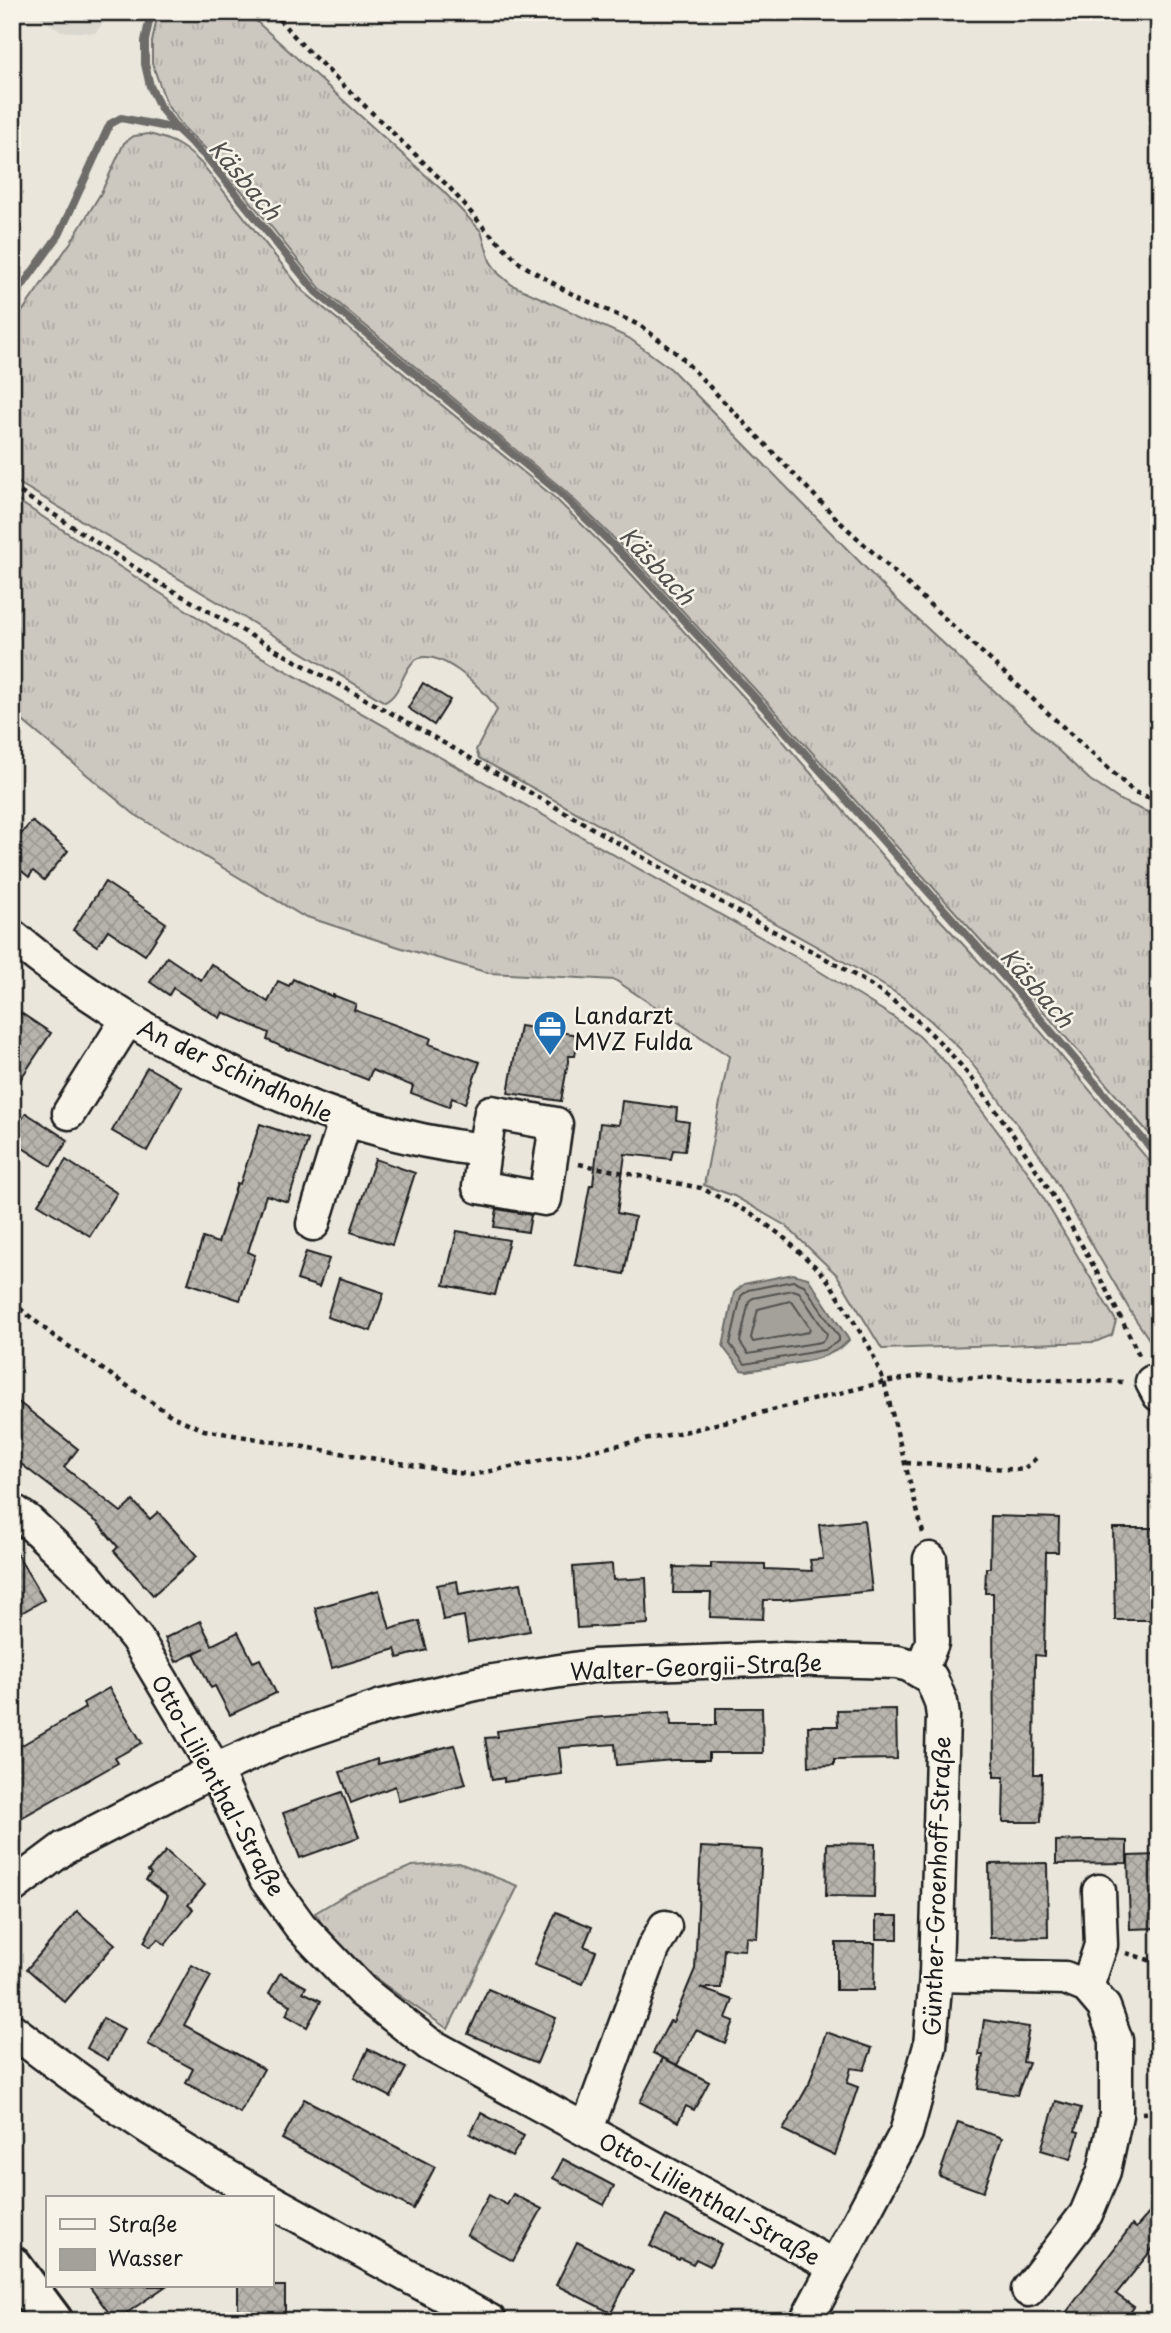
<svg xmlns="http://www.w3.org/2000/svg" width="1171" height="2333" font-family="'Playpen Sans',sans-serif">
	<defs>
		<pattern id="grass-tufts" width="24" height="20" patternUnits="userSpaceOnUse" patternTransform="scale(1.75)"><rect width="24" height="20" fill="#ccc8c0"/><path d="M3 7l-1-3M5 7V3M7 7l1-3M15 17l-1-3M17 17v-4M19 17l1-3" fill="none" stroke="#afaba4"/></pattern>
		<pattern id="building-cross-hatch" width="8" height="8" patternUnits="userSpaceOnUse" patternTransform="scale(1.75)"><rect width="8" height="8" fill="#b6b4ac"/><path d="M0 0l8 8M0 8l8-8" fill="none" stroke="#9c9a93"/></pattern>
	</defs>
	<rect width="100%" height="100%" fill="#eae6dc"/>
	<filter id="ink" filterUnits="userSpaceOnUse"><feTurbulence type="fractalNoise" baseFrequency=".0143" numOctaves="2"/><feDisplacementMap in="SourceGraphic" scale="14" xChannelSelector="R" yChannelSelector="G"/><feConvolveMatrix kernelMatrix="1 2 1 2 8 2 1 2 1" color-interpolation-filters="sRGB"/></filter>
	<g filter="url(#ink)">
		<!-- built -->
		<path fill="#dad7ce" d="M 33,12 L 112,12 L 95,33 L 60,31 Z"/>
		<!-- grass -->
		<g fill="url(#grass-tufts)" stroke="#74726e" stroke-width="2">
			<path d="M 158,12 L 246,12 L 443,191 L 481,231 L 490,261 L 499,274 L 512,285 L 629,338 L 671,369 L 897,600 L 1090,780 L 1120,800 L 1159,817 L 1159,1145 L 1019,983 L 775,711 L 632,556 L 564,490 L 320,288 L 269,224 L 213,156 L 183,127 L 167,105 L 152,63 L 152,42 Z"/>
			<path d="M 149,134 C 173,140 184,146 202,164 L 303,291 L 555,498 L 624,566 L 764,719 L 905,882 L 1010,995 L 1156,1169 L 1159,1173 L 1159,1354 L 1132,1314 L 1044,1161 L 984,1079 L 960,1049 L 931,1021 L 904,998 L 857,969 L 479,758 L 476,750 L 497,710 C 488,691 433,641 413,662 C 401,674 401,694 385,702 L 12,479 L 12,326 L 71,242 L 101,193 L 124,143 L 134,136 Z"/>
			<path d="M 12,497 L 242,646 L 801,960 L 892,1016 L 919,1036 L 946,1063 L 1028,1172 L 1116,1321 L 1112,1335 L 1095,1342 L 882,1349 L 837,1275 L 786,1226 L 734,1196 L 704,1185 L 729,1056 L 615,980 L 489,973 L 402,948 L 301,915 L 134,814 L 12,712 Z"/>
			<path d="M 459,1863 L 518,1886 L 448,2029 C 403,1998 343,1962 315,1913 L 352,1891 L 412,1866 Z"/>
		</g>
		<!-- water -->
		<path fill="#a3a19a" stroke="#6d6c68" stroke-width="2" d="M 793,1274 L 808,1278 L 849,1340 C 828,1364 778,1365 747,1371 L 741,1370 L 723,1347 L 734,1293 L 744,1284 Z"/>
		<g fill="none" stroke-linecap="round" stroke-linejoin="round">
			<!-- shore -->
			<g stroke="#52514e" stroke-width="2">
				<path d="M 793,1281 L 804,1285 L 839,1337 L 839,1341 L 824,1350 L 745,1364 L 730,1344 L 741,1296 L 748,1290 Z"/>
				<path d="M 793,1290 L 799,1292 L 827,1334 L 826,1338 L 821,1342 L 748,1354 L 740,1342 L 749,1301 L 753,1298 Z"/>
				<path d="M 790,1301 L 793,1303 L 810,1328 L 809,1332 L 753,1342 L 751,1338 L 758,1309 Z"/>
			</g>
			<!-- stream -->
			<g stroke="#6d6c68" stroke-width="8">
				<path d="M 151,12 L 145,41 L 145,64 L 150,86 L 160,107 L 177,129 L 208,159 L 316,292 L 560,493 L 629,561 L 770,714 L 1015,989 L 1159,1158"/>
				<path d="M 12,300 L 59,235 L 110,124 L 121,118 L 177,129"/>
			</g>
		</g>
		<!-- building -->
		<g fill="url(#building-cross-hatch)" stroke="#1c1c1c" stroke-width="2">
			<path d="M 423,683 L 450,700 L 434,725 L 408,708 Z"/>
			<path d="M 32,821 L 68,851 L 44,880 L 33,871 L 29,877 L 12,863 L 12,845 Z"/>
			<path d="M 105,882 L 166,923 L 145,955 L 108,930 L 97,946 L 73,930 Z"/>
			<path d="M 167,957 L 201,980 L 211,964 L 268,1002 L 278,981 L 289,986 L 293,979 L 333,997 L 333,995 L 356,1004 L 354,1010 L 431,1038 L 429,1044 L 480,1062 L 465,1103 L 452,1098 L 449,1107 L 411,1093 L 413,1086 L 372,1070 L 368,1080 L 290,1049 L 289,1050 L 267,1040 L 269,1033 L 223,1012 L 220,1018 L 173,988 L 169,995 L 150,982 Z"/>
			<path d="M 12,1007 L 51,1033 L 12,1092 Z"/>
			<path d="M 520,1026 L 579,1035 L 575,1056 L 569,1056 L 561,1101 L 508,1093 Z"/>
			<path d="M 147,1067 L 182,1087 L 147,1151 L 112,1131 Z"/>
			<path d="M 622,1101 L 677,1108 L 676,1120 L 689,1122 L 685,1151 L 673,1150 L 671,1159 L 625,1154 L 617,1213 L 635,1217 L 624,1274 L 575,1265 L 590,1185 L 593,1185 L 600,1123 L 619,1125 Z"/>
			<path d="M 26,1113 L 68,1140 L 51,1166 L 12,1141 L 12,1134 Z"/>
			<path d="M 260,1124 L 308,1140 L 288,1202 L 266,1195 L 248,1252 L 255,1255 L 240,1300 L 188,1283 L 203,1238 L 218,1243 L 237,1183 L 240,1184 Z"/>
			<path d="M 375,1159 L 415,1173 L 392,1245 L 351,1232 Z"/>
			<path d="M 66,1160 L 117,1193 L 90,1236 L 38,1204 Z"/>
			<path d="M 497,1209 L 531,1215 L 528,1232 L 494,1227 Z"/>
			<path d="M 457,1231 L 509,1240 L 495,1295 L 444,1285 Z"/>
			<path d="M 306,1252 L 329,1259 L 319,1287 L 297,1280 Z"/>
			<path d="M 339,1278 L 384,1293 L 371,1331 L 327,1317 Z"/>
			<path d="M 12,1397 L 78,1449 L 64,1467 L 121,1512 L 133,1501 L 150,1519 L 158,1512 L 197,1556 L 153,1595 L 114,1551 L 118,1547 L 98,1523 L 12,1457 Z"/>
			<path d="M 991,1516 L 1059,1518 L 1058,1552 L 1046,1552 L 1044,1656 L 1035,1655 L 1034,1774 L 1042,1774 L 1041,1822 L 1003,1822 L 1004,1777 L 994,1777 L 993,1593 L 985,1593 L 986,1568 L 990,1568 Z"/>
			<path d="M 864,1520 L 872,1591 L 782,1600 L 764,1600 L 763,1619 L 710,1617 L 711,1593 L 673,1593 L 674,1567 L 711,1568 L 711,1563 L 765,1564 L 765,1569 L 812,1571 L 810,1560 L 823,1559 L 819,1525 Z"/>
			<path d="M 1113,1528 L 1159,1528 L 1159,1620 L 1115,1620 Z"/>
			<path d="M 12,1546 L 44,1600 L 12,1618 Z"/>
			<path d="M 612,1564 L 613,1580 L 646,1578 L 648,1624 L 577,1628 L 573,1567 Z"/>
			<path d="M 457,1581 L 459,1594 L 521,1583 L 530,1631 L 468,1642 L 464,1616 L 443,1620 L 437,1585 Z"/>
			<path d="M 379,1590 L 390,1629 L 419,1621 L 427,1650 L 398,1658 L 395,1649 L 332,1668 L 315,1608 Z"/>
			<path d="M 200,1621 L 212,1645 L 238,1632 L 253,1662 L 260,1659 L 276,1693 L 230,1715 L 215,1686 L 211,1688 L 194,1653 L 205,1648 L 176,1662 L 165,1638 Z"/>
			<path d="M 109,1688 L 142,1743 L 115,1758 L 118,1763 L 12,1823 L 12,1751 L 85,1708 L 83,1703 Z"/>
			<path d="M 716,1708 L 762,1708 L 763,1753 L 709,1753 L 709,1760 L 673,1760 L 617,1765 L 615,1744 L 559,1748 L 562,1774 L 504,1782 L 504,1778 L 492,1780 L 485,1738 L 498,1737 L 497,1731 L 590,1718 L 670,1712 L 671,1725 L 716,1725 Z"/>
			<path d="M 896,1709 L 897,1759 L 834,1760 L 834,1765 L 809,1766 L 808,1726 L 838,1726 L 837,1710 Z"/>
			<path d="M 454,1745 L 466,1784 L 399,1801 L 395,1786 L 351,1803 L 340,1772 L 377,1759 L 378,1764 Z"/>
			<path d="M 342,1792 L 359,1837 L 300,1858 L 283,1813 Z"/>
			<path d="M 1089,1840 L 1127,1841 L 1127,1863 L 1056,1864 L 1056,1841 Z"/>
			<path d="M 827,1843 L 875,1844 L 874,1897 L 826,1896 Z"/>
			<path d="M 701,1847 L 762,1850 L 757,1938 L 746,1937 L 745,1950 L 724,1949 L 721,1988 L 700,1988 L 733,2000 L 726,2018 L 734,2021 L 725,2043 L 696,2030 L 677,2065 L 653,2053 L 670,2021 L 673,2022 L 695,1969 Z"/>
			<path d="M 166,1851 L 205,1885 L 188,1905 L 193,1909 L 165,1945 L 158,1939 L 150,1947 L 144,1942 L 168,1896 L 146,1880 L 151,1874 L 148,1871 Z"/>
			<path d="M 1159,1855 L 1159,1928 L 1130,1929 L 1128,1856 Z"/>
			<path d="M 1047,1863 L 1048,1937 L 990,1938 L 989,1864 Z"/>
			<path d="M 77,1911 L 115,1944 L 65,2002 L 27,1969 Z"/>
			<path d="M 556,1912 L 592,1927 L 584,1946 L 596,1951 L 583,1984 L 534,1965 Z"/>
			<rect x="876" y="1916" width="22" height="23"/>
			<path d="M 836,1943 L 875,1943 L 874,1990 L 836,1990 Z"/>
			<path d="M 192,1965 L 211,1976 L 184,2025 L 264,2069 L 240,2113 L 186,2083 L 193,2069 L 148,2044 Z"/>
			<path d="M 280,1973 L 306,1987 L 303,1992 L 321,2001 L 307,2027 L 286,2015 L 291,2005 L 269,1993 Z"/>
			<path d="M 488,1989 L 556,2018 L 537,2063 L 468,2034 Z"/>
			<path d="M 103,2018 L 124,2029 L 108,2060 L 87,2048 Z"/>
			<path d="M 984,2020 L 1029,2027 L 1023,2062 L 1029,2063 L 1017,2095 L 978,2089 L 983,2055 L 979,2055 Z"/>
			<path d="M 826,2032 L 872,2048 L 864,2070 L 851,2068 L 847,2083 L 858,2087 L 835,2155 L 783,2130 L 809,2084 Z"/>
			<path d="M 368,2049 L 406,2068 L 391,2097 L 354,2078 Z"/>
			<path d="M 663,2058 L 709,2082 L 694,2110 L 686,2106 L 678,2122 L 640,2102 Z"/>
			<path d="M 304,2099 L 435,2167 L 413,2209 L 282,2139 Z"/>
			<path d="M 1056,2101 L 1081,2108 L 1075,2131 L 1079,2132 L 1071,2159 L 1041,2150 Z"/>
			<path d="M 481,2113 L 524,2136 L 512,2157 L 470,2134 Z"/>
			<path d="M 958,2122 L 1002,2138 L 983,2192 L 939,2176 Z"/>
			<path d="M 563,2159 L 614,2186 L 604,2205 L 553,2178 Z"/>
			<path d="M 513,2194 L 542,2209 L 513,2261 L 467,2235 L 489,2195 L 507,2205 Z"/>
			<path d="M 1159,2202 L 1159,2241 L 1116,2294 L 1134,2307 L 1124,2321 L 1060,2321 L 1132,2225 L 1136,2228 Z"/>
			<path d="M 666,2216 L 721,2244 L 710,2266 L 696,2259 L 693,2264 L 680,2258 L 679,2260 L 650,2246 Z"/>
			<path d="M 577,2242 L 633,2270 L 611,2313 L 556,2285 Z"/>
			<path d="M 89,2286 L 166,2286 L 115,2321 Z"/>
			<rect x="238" y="2286" width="47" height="35"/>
		</g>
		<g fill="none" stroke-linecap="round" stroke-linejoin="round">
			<defs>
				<g id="minor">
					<path d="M 12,936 C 86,997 157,1040 244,1079 C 321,1114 399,1141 484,1150 L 479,1187 L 545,1199 L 556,1124 L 491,1112 L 484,1150"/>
					<path d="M 69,1113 L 127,1020"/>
					<path d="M 313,1224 L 345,1121"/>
					<path d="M 1152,1382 L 1159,1395"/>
					<path d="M 12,1510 L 28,1521 L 87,1577 L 137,1639 L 215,1770 L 266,1879 L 300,1926 L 362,1991 L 429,2044 L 834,2266"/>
					<path d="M 921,1671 L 932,1643 L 930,1559"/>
					<path d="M 12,1887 L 64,1848 L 215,1770 L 279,1741 L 382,1706 L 480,1683 L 593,1666 L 782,1659 L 897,1662 L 909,1665 L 931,1678 L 941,1702 L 943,1716 L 936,1975 L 930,2046 L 906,2133 L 806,2321"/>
					<path d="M 936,1975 L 1065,1978 L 1087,1987 L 1104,2007 L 1116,2040 L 1116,2115 L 1104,2171 L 1086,2214 L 1028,2290"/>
					<path d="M 1087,1987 L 1101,1945 L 1099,1891"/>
					<path d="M 12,2030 C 94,2093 175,2149 266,2198"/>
					<path d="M 587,2129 L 653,1949 L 665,1927"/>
					<path d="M 271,2201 L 490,2321"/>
				</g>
				<path id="major" d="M 12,2266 L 53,2321"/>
			</defs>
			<!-- minor casing -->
			<use href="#minor" stroke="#1c1c1c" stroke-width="37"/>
			<!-- major casing -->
			<use href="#major" stroke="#1c1c1c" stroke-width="44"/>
			<!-- path -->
			<g stroke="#1c1c1c" stroke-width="4.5" stroke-dasharray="5 5" stroke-linecap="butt">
				<path d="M 272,12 L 307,50 L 449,187 L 486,230 L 521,264 L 568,292 L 641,326 L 680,356 L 841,523 L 1134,792 L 1159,801"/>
				<path d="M 12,487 L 154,580 L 283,654 L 402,719 L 754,921 C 803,947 857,972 901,1007 C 948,1044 983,1091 1016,1139 C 1063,1208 1104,1282 1140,1357"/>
				<path d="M 579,1164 L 701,1188 L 752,1214 L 782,1236 L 819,1270 L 830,1283 L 870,1348 L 884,1382 L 923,1533"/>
				<path d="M 12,1302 L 55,1337 L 172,1416 L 204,1430 L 471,1475 L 688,1431 L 884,1382 L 921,1376 L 1126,1382"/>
				<path d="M 906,1463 L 1024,1470 L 1036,1458"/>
				<path d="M 1126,1953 L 1159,1963"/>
				<path d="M 1142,2113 L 1159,2112"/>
			</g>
			<!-- minor -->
			<use href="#minor" stroke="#f7f3e8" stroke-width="32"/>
			<!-- major -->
			<use href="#major" stroke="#f7f3e8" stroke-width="38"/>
		</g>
	</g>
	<!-- icons -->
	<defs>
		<symbol id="office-pin" viewBox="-11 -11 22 30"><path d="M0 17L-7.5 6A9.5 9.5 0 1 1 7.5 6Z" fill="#1f6fb2" stroke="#f7f3e8"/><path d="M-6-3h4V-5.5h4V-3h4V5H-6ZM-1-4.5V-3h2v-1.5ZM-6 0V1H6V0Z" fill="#fff"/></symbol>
	</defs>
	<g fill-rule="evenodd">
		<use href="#office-pin" x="531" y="1008" width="38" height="52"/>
	</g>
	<g text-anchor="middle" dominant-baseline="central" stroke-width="5" stroke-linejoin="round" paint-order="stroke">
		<!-- poi labels -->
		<g font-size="23" fill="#1c1c1c" stroke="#f7f3e8" text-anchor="start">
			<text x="574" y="1014">Landarzt<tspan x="574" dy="26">MVZ Fulda</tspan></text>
		</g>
		<!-- street labels -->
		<g font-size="23" fill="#1c1c1c" stroke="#f7f3e8">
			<text transform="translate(236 1070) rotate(25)">An der Schindhohle</text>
			<text transform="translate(696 1666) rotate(-2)">Walter-Georgii-Straße</text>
			<text transform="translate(219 1785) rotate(61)">Otto-Lilienthal-Straße</text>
			<text transform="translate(936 1886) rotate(-88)">Günther-Groenhoff-Straße</text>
			<text transform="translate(710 2198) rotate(29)">Otto-Lilienthal-Straße</text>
		</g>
		<!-- water labels -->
		<g font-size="24" font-style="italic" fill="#52514e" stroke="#f7f3e8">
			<text transform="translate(246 179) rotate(50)">Käsbach</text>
			<text transform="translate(658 565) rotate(47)">Käsbach</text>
			<text transform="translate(1038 987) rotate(49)">Käsbach</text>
		</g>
	</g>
	<!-- margin -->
	<rect width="1171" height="2333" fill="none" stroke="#f7f3e8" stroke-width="42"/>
	<rect x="21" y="21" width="1129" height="2291" fill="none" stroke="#1c1c1c" stroke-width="2.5" filter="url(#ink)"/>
	<!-- legend -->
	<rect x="46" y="2196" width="228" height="91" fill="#f7f3e8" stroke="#9f9d96" stroke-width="2"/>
	<rect x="60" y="2219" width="35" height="10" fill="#f7f3e8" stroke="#9f9d96" stroke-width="2"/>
	<text x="108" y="2232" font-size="21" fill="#1c1c1c">Straße</text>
	<rect x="60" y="2249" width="35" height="21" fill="#a3a19a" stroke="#9f9d96" stroke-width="2"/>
	<text x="108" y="2266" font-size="21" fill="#1c1c1c">Wasser</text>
</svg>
